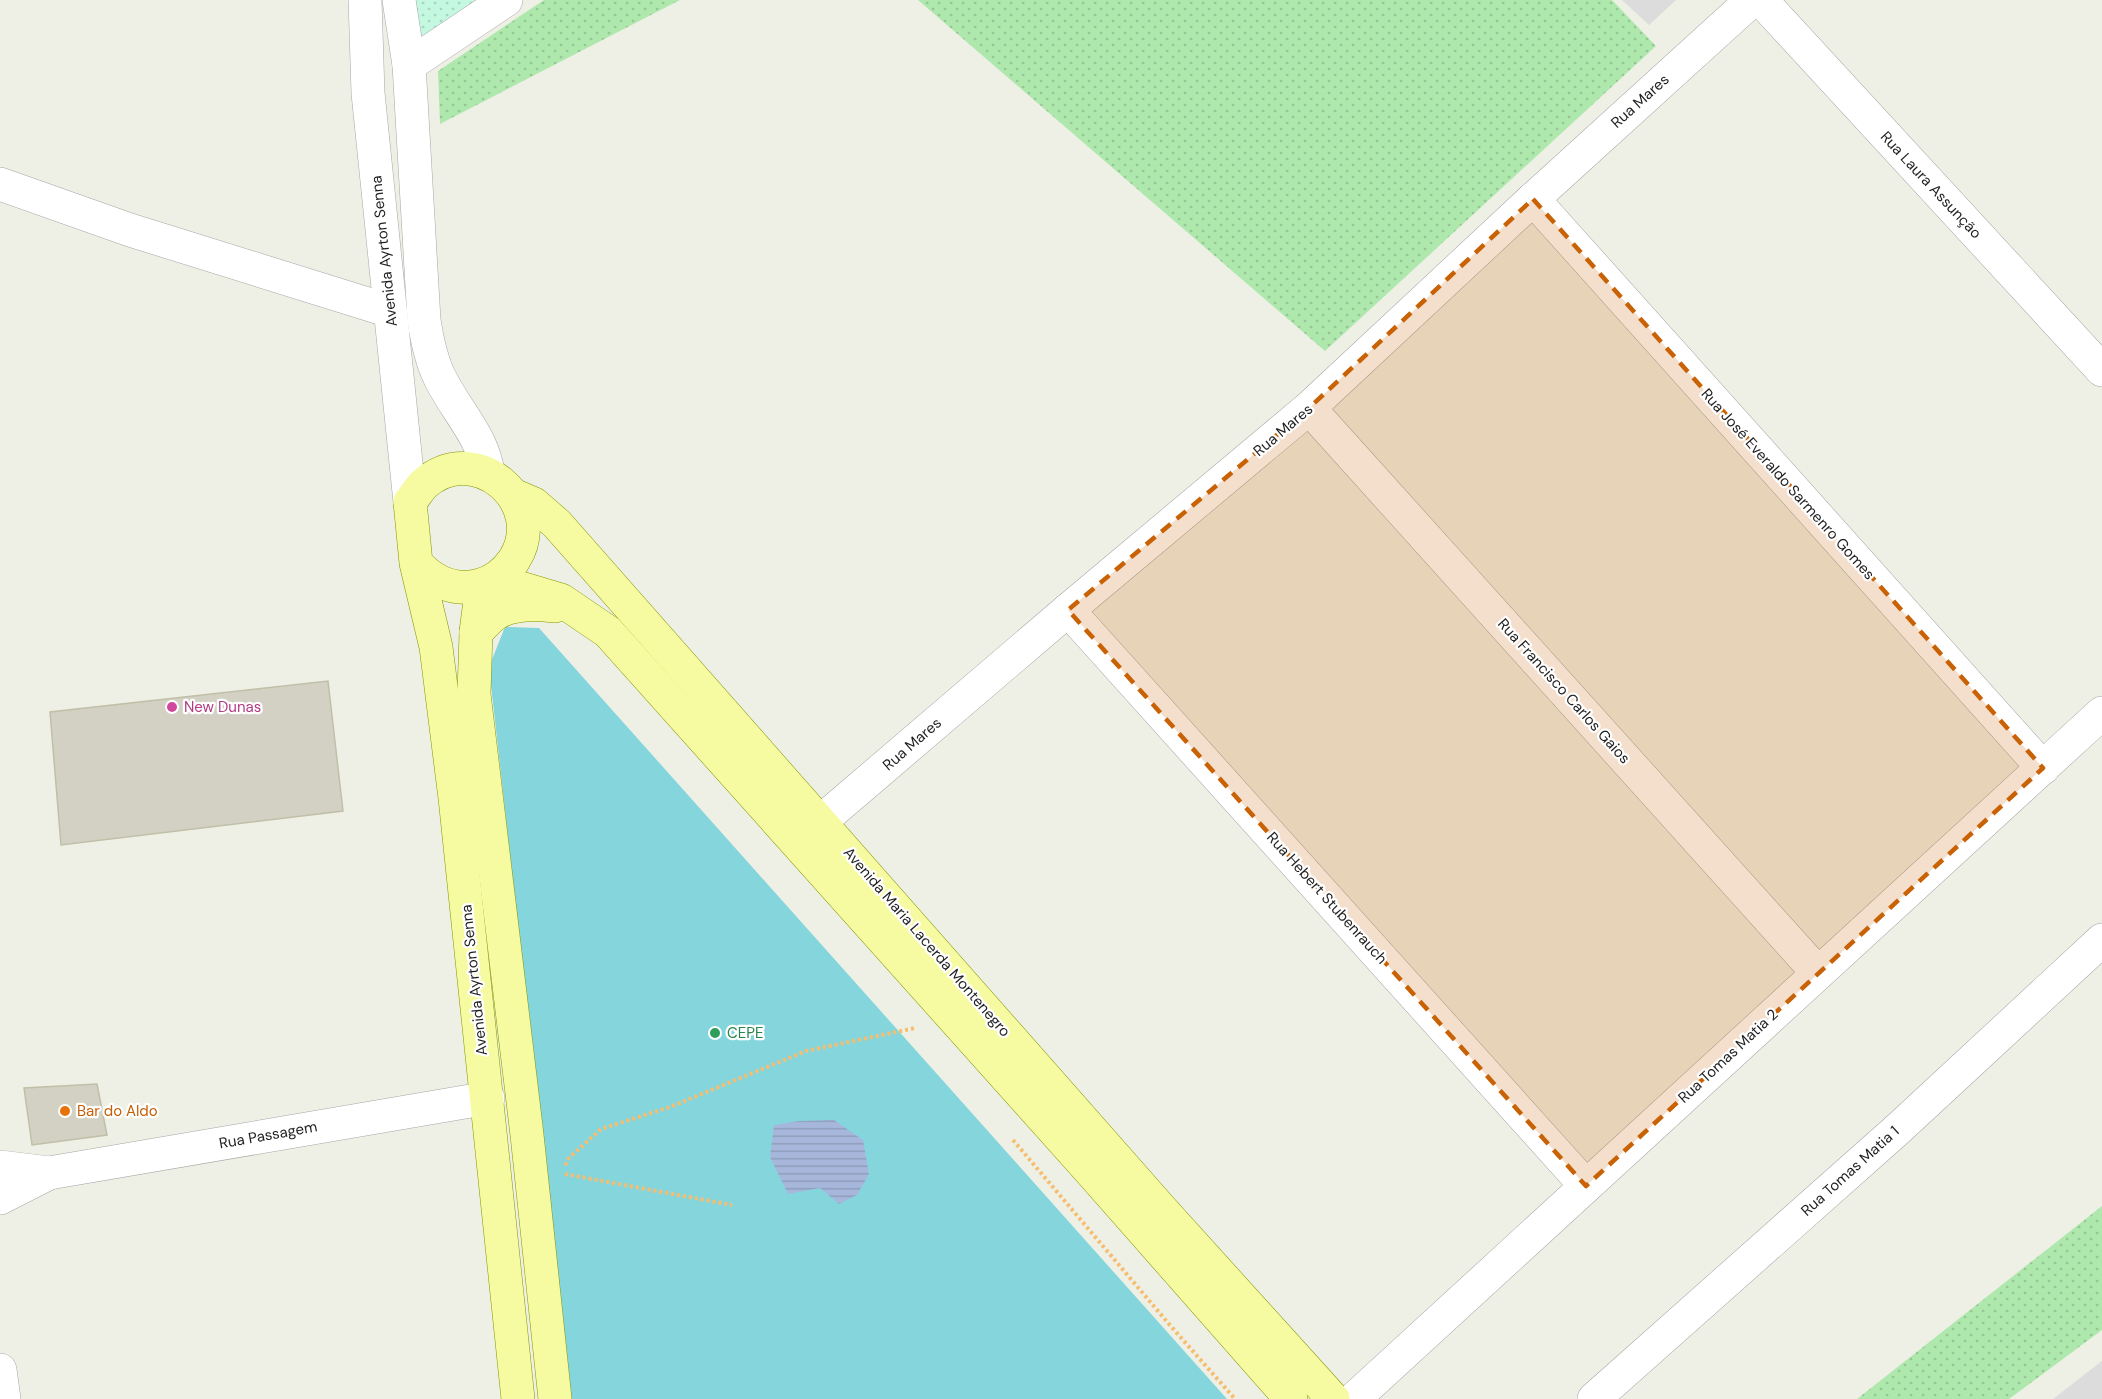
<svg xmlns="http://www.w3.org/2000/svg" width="2102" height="1399" font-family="'DM Sans',sans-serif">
	<defs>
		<pattern id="grass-dots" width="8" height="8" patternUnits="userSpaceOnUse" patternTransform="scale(1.5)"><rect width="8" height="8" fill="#aee8ad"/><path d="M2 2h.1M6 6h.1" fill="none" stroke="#95c794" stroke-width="1.8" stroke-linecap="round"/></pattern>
		<pattern id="park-dots" width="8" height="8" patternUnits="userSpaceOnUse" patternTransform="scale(1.5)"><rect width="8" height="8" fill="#c4f8e1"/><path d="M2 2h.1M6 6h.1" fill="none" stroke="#a8d4c1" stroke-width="1.8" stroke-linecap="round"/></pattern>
		<pattern id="water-rules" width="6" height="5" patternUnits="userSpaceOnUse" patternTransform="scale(1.5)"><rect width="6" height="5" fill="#a7b7dc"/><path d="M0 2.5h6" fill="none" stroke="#8f9dbc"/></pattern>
	</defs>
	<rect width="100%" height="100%" fill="#eef0e5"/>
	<!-- residential -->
	<g fill="#dddcdc">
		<path d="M 1622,0 L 1676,0 L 1649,25 Z"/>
		<path d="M 2102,1361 L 2102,1399 L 2053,1399 Z"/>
	</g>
	<!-- grass -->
	<g fill="url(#grass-dots)">
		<path d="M 544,0 L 680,0 L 440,124 L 438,71 Z"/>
		<path d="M 918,0 L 1612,0 L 1656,46 L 1325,351 Z"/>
		<path d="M 2102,1206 L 2102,1330 L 2009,1399 L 1857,1399 Z"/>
	</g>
	<!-- park -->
	<path fill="url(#park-dots)" d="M 408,0 L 475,0 L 412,49 Z"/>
	<!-- pitch -->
	<path fill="#85d5dd" d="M 505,627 L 539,628 L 1227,1399 L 571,1399 L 489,667 Z"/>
	<!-- water -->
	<path fill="url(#water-rules)" d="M 834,1120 L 863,1140 L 869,1174 L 857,1195 L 839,1204 L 820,1188 L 788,1194 L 770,1157 L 774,1125 L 799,1121 Z"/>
	<!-- building -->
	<g fill="#d2d1c3" stroke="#c1bfa8" stroke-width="1.5">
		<path d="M 328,681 L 343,811 L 61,845 L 50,712 Z"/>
		<path d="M 97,1084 L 107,1135 L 32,1145 L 24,1088 Z"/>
	</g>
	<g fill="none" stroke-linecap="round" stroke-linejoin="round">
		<defs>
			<g id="minor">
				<path d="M 365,0 L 368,93 L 410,502"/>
				<path d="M 399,0 L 409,65 L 424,320 C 427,340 431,360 440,378 C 456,411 483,436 488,473"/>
				<path d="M 1761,0 L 2102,370"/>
				<path d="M 409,65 L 506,0"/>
				<path d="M 0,184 L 130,230 L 390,311"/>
				<path d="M 1533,199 L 2043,768"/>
				<path d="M 1309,408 L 1818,973"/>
				<path d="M 1068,610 L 1586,1186"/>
				<path d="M 799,840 L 1068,610 L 1309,408 L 1533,199 L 1752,0"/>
				<path d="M 0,1167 L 49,1173 L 488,1098"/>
				<path d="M 0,1198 L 49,1173"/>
				<path d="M 0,1370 L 4,1399"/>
				<path d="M 1354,1399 L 2102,713"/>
				<path d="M 1594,1399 L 1898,1129 L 2102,940"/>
			</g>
			<g id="major">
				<path d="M 513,495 L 534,504 L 557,524 L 1161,1209 L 1333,1399"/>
				<path d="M 416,563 C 432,581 453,591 477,586 C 492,583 505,573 514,560 C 550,503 475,438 424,484 C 419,489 415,496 410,502 L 416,563 L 436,647 L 455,798 L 518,1399"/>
				<path d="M 494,580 L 561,600 L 608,632 L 1092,1173 L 1291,1399"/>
				<path d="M 482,585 L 476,632 L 474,694 L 527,1135 L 555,1399"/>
				<path d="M 476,632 C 482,627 487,620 494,615 C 510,603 537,604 555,606"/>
			</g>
		</defs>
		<!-- minor casing -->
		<use href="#minor" stroke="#a6a6a6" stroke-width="34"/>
		<!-- major casing -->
		<use href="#major" stroke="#829604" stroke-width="34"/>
		<!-- path -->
		<g stroke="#f7bd6f" stroke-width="4" stroke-dasharray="3 3" stroke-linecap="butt">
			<path d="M 1013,1140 L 1169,1324 L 1235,1399"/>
			<path d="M 565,1165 L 569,1158 L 601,1129 L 670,1107 L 806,1051 L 915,1028"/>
			<path d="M 565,1174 L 732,1205"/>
		</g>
		<!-- minor -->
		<use href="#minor" stroke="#fff" stroke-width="33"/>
		<!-- major -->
		<use href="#major" stroke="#f6faa0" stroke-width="33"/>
	</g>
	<!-- marked area -->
	<path fill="#c96105" fill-opacity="0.2" stroke="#c96105" stroke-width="4.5" stroke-dasharray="12 8" stroke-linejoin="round" d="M 1533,199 L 2043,768 L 1586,1186 L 1068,610 L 1309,408 Z"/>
	<!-- markers -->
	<circle fill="#d1479c" stroke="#fff" stroke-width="2" cx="172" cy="707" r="6"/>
	<circle fill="#2e9e5b" stroke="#fff" stroke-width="2" cx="715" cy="1033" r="6"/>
	<circle fill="#e8710a" stroke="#fff" stroke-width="2" cx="65" cy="1111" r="6"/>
	<g text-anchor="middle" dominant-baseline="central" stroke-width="4.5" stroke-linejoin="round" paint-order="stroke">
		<!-- street labels -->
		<g font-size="15" fill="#1f1f1f" stroke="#fff">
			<text transform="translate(1640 101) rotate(-42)">Rua Mares</text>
			<text transform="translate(1931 185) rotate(47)">Rua Laura Assunção</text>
			<text transform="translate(384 251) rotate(-96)">Avenida Ayrton Senna</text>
			<text transform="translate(1283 430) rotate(-40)">Rua Mares</text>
			<text transform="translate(1788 484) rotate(48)">Rua José Everaldo Sarmenro Gomes</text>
			<text transform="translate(1564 691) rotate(48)">Rua Francisco Carlos Gaios</text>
			<text transform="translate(912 744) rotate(-41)">Rua Mares</text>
			<text transform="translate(1327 898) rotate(48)">Rua Hebert Stubenrauch</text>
			<text transform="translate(927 942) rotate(49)">Avenida Maria Lacerda Montenegro</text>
			<text transform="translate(474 980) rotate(-96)">Avenida Ayrton Senna</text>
			<text transform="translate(1728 1056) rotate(-43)">Rua Tomas Matia 2</text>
			<text transform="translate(268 1135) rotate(-10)">Rua Passagem</text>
			<text transform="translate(1850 1171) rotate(-42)">Rua Tomas Matia 1</text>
		</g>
		<!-- hotel labels -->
		<g font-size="15" fill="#b23c85" stroke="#fff" text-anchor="start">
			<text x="184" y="707">New Dunas</text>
		</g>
		<!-- leisure labels -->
		<g font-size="15" fill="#27864d" stroke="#fff" text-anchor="start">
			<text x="727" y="1033">CEPE</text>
		</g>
		<!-- food labels -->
		<g font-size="15" fill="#c56008" stroke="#fff" text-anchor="start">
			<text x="77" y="1111">Bar do Aldo</text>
		</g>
	</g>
</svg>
